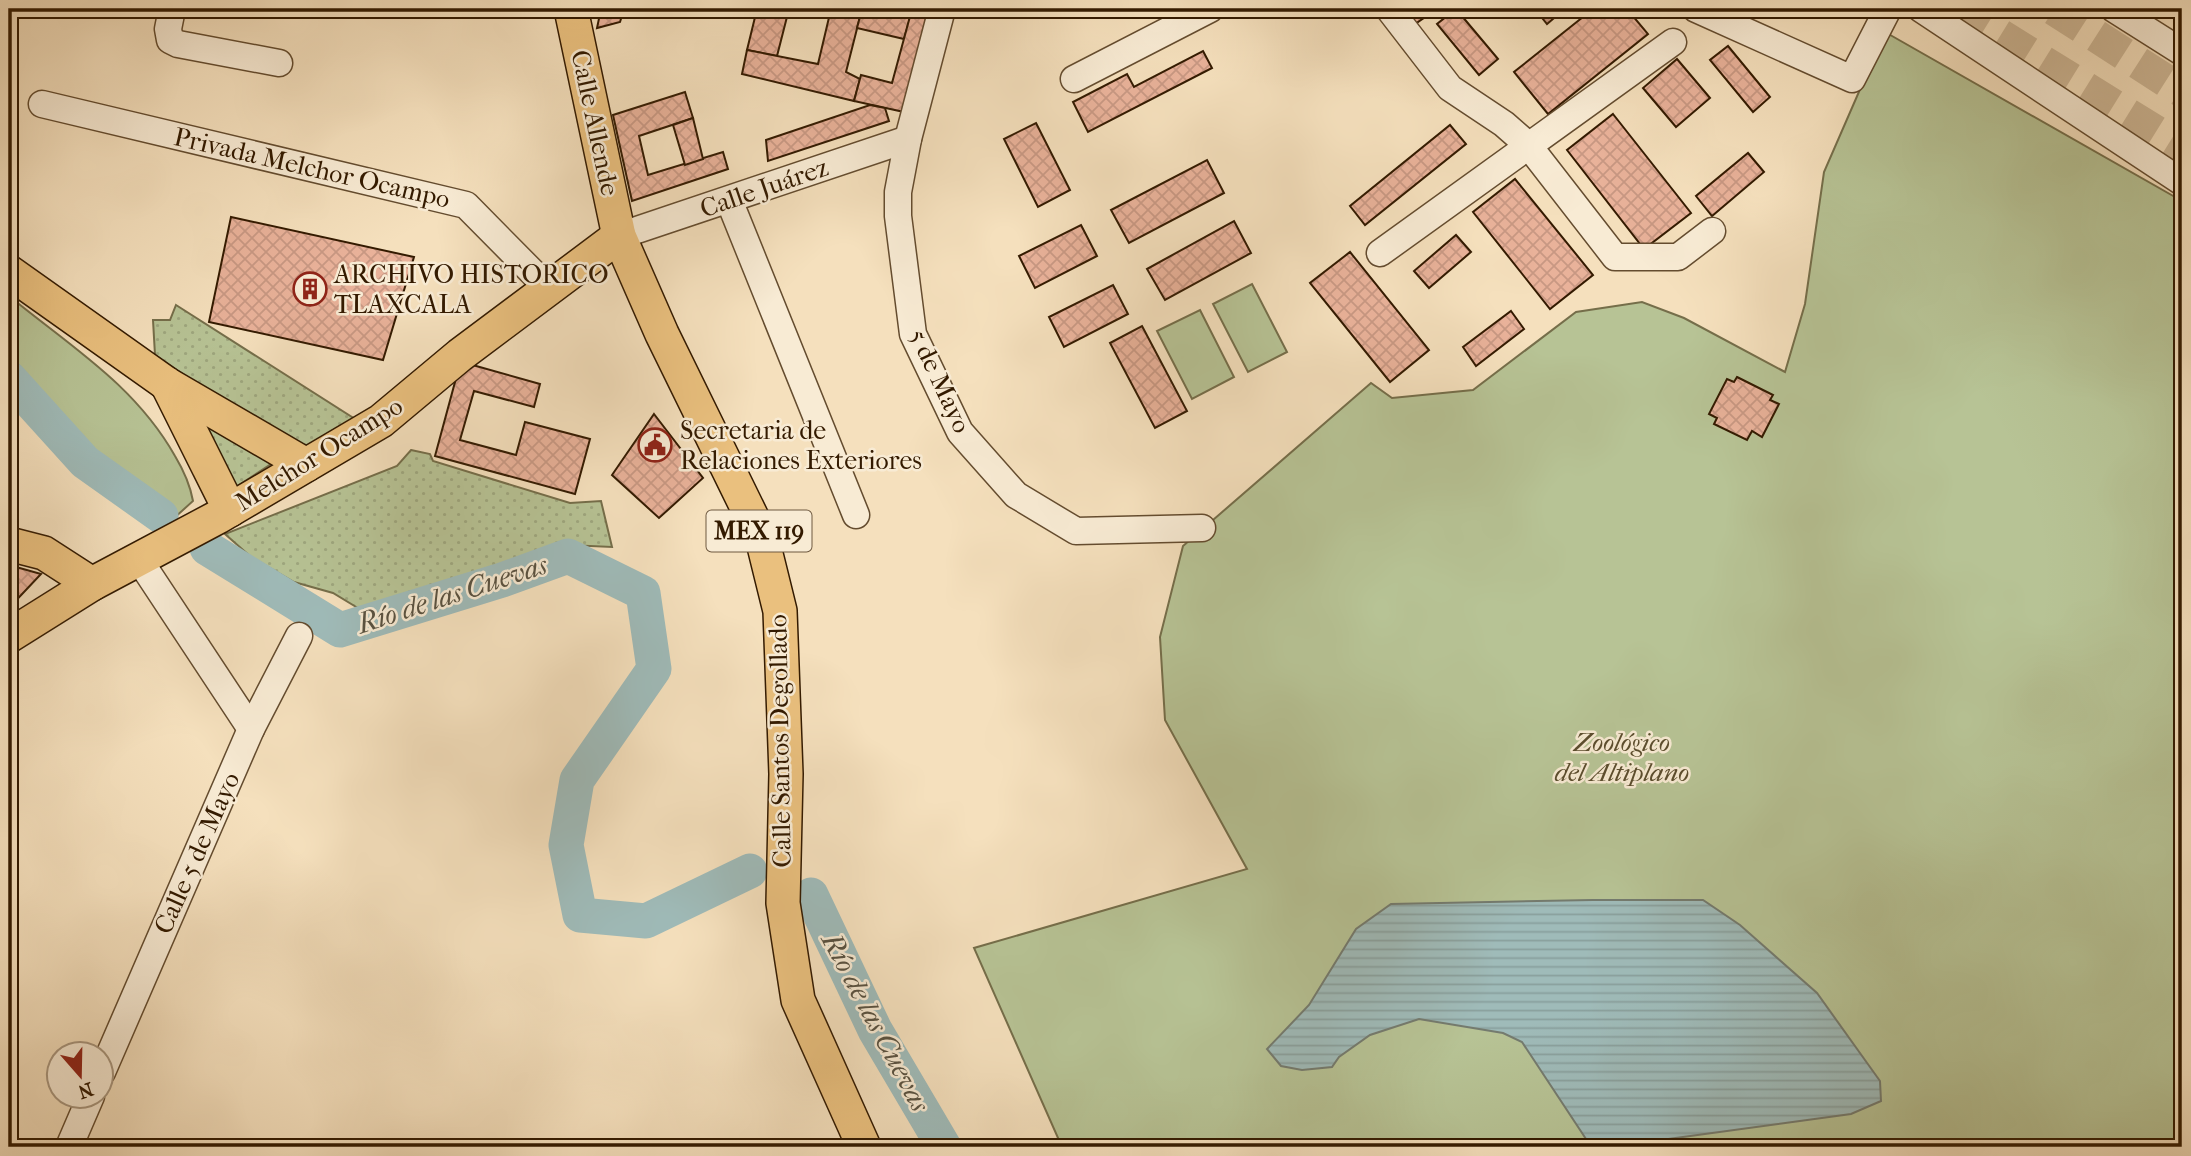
<svg xmlns="http://www.w3.org/2000/svg" width="2191" height="1156" font-family="'IM FELL French Canon',serif">
	<defs>
		<pattern id="garden-dots" width="8" height="8" patternUnits="userSpaceOnUse" patternTransform="scale(1.75)"><rect width="8" height="8" fill="#b7c395"/><path d="M2 2h.1M6 6h.1" fill="none" stroke="#9ea77f" stroke-width="1.8" stroke-linecap="round"/></pattern>
		<pattern id="water-rules" width="6" height="5" patternUnits="userSpaceOnUse" patternTransform="scale(1.75)"><rect width="6" height="5" fill="#9fbbb9"/><path d="M0 2.5h6" fill="none" stroke="#89a09d"/></pattern>
		<pattern id="building-cross-hatch" width="8" height="8" patternUnits="userSpaceOnUse" patternTransform="scale(1.75)"><rect width="8" height="8" fill="#e9b29a"/><path d="M0 0l8 8M0 8l8-8" fill="none" stroke="#c89883"/></pattern>
	</defs>
	<rect width="100%" height="100%" fill="#f5e0bd"/>
	<filter id="stains"><feTurbulence type="fractalNoise" baseFrequency=".00286" numOctaves="4"/><feColorMatrix values="0 0 0 0 .2 0 0 0 0 .09 0 0 0 0 .02 0 0 0 .5 -.17"/></filter>
	<radialGradient id="worn" r=".72"><stop offset=".6" stop-color="#630" stop-opacity="0"/><stop offset="1" stop-color="#630" stop-opacity=".3"/></radialGradient>
	<!-- park -->
	<g fill="#b7c395" stroke="#756e4a" stroke-width="2">
		<path d="M 1885,32 L 2182,201 L 2182,1147 L 1062,1147 L 974,948 L 1247,869 L 1165,720 L 1160,637 L 1183,546 L 1371,383 L 1392,398 L 1473,390 L 1576,312 L 1642,302 L 1684,318 L 1785,372 L 1805,304 L 1824,172 Z"/>
		<path d="M 1252,284 L 1287,352 L 1248,372 L 1213,304 Z"/>
		<path d="M 9,296 C 70,346 135,385 175,456 C 184,471 190,484 193,501 L 173,519 L 134,490 L 96,455 L 9,354 Z"/>
		<path d="M 1200,310 L 1234,377 L 1192,399 L 1157,331 Z"/>
	</g>
	<!-- garden -->
	<g fill="url(#garden-dots)" stroke="#756e4a" stroke-width="2">
		<path d="M 176,305 L 355,419 L 302,452 L 239,412 L 155,355 L 153,320 L 170,320 Z"/>
		<path d="M 195,408 L 274,462 L 236,487 Z"/>
		<path d="M 411,450 L 430,454 L 433,461 L 570,503 L 601,501 L 612,547 L 568,545 L 457,589 L 444,587 L 371,616 L 333,593 L 294,582 L 251,557 L 225,534 L 397,466 Z"/>
	</g>
	<!-- water -->
	<path fill="url(#water-rules)" stroke="#747b6f" stroke-width="2" d="M 1592,900 L 1703,900 L 1740,925 L 1817,993 L 1880,1081 L 1881,1101 L 1851,1114 L 1639,1143 L 1588,1142 L 1522,1042 L 1503,1033 L 1419,1019 L 1370,1035 L 1339,1057 L 1332,1067 L 1302,1070 L 1281,1066 L 1267,1049 L 1309,1005 L 1356,929 L 1391,904 Z"/>
	<g fill="none" stroke-linecap="round" stroke-linejoin="round">
		<!-- river -->
		<g stroke="#9fbbb9" stroke-width="35">
			<path d="M 9,378 L 85,462 L 161,516"/>
			<path d="M 207,548 L 340,630 L 502,580 L 568,556 L 643,593 L 654,669 L 577,780 L 566,845 L 580,915 L 646,921 L 750,871"/>
			<path d="M 811,895 L 875,1030 L 944,1147"/>
		</g>
	</g>
	<!-- building -->
	<g fill="url(#building-cross-hatch)" stroke="#331a00" stroke-width="2">
		<path d="M 601,9 L 624,9 L 620,22 L 597,28 Z"/>
		<path d="M 757,9 L 789,9 L 777,56 L 747,50 Z"/>
		<path d="M 831,9 L 862,9 L 846,72 L 860,79 L 854,101 L 742,74 L 747,50 L 818,64 Z"/>
		<path d="M 862,9 L 903,9 L 912,11 L 904,39 L 857,28 Z"/>
		<path d="M 912,9 L 931,9 L 904,112 L 854,101 L 861,75 L 892,83 Z"/>
		<path d="M 1400,9 L 1437,9 L 1412,26 Z"/>
		<path d="M 1456,9 L 1498,59 L 1479,75 L 1437,24 Z"/>
		<path d="M 1535,9 L 1559,9 L 1561,12 L 1547,24 Z"/>
		<path d="M 1593,9 L 1627,9 L 1648,34 L 1548,114 L 1514,72 Z"/>
		<path d="M 1728,46 L 1770,97 L 1753,112 L 1710,60 Z"/>
		<path d="M 1203,51 L 1212,68 L 1088,132 L 1073,102 L 1127,74 L 1134,87 Z"/>
		<path d="M 1677,59 L 1710,98 L 1676,127 L 1643,88 Z"/>
		<path d="M 685,92 L 693,118 L 639,136 L 648,175 L 723,152 L 728,169 L 632,201 L 613,115 Z"/>
		<path d="M 870,105 L 885,108 L 889,121 L 768,161 L 766,140 Z"/>
		<path d="M 1613,114 L 1691,213 L 1644,249 L 1567,150 Z"/>
		<path d="M 693,118 L 703,159 L 685,165 L 673,125 Z"/>
		<path d="M 1036,123 L 1070,190 L 1038,207 L 1004,139 Z"/>
		<path d="M 1450,125 L 1466,144 L 1365,225 L 1350,206 Z"/>
		<path d="M 1748,153 L 1764,172 L 1712,216 L 1696,196 Z"/>
		<path d="M 1207,160 L 1224,193 L 1129,243 L 1111,210 Z"/>
		<path d="M 1515,179 L 1593,275 L 1550,309 L 1473,212 Z"/>
		<path d="M 231,217 L 414,257 L 383,360 L 209,322 Z"/>
		<path d="M 1234,221 L 1251,253 L 1165,300 L 1147,269 Z"/>
		<path d="M 1081,225 L 1097,256 L 1035,288 L 1019,256 Z"/>
		<path d="M 1456,235 L 1471,252 L 1429,288 L 1414,271 Z"/>
		<path d="M 1350,252 L 1429,350 L 1390,382 L 1310,283 Z"/>
		<path d="M 1113,285 L 1128,314 L 1064,347 L 1049,317 Z"/>
		<path d="M 1511,311 L 1524,329 L 1476,366 L 1463,347 Z"/>
		<path d="M 1142,326 L 1187,411 L 1155,428 L 1110,343 Z"/>
		<path d="M 469,364 L 540,384 L 534,407 L 474,391 L 460,440 L 516,455 L 525,422 L 590,439 L 575,494 L 435,456 L 458,371 Z"/>
		<path d="M 1737,377 L 1773,395 L 1770,400 L 1779,404 L 1762,437 L 1752,431 L 1747,440 L 1714,424 L 1717,418 L 1709,414 L 1727,379 L 1734,382 Z"/>
		<path d="M 654,414 L 703,478 L 659,518 L 612,475 Z"/>
		<path d="M 9,565 L 41,574 L 9,608 Z"/>
	</g>
	<g fill="none" stroke-linecap="round" stroke-linejoin="round">
		<!-- major-tunnel -->
		<g stroke="#ceb897" stroke-width="33" stroke-dasharray="33 17" stroke-linecap="butt">
			<path d="M 1958,9 L 2182,148"/>
			<path d="M 2054,9 L 2182,91"/>
		</g>
		<defs>
			<g id="minor">
				<path d="M 172,9 L 168,29 L 170,40 L 178,44 L 279,63"/>
				<path d="M 942,9 L 908,139 L 898,192 L 898,216 L 913,334 L 960,432 L 1016,495 L 1076,531 L 1202,528"/>
				<path d="M 1389,9 L 1450,88 L 1504,124 L 1528,145 L 1615,257 L 1678,257 L 1712,231"/>
				<path d="M 1696,9 L 1852,79 L 1888,9"/>
				<path d="M 1921,9 L 2182,182"/>
				<path d="M 2114,9 L 2182,52"/>
				<path d="M 1074,79 L 1210,9"/>
				<path d="M 42,104 L 466,205 L 549,289"/>
				<path d="M 729,200 L 856,515"/>
				<path d="M 619,236 L 908,139"/>
				<path d="M 1380,253 L 1673,42"/>
				<path d="M 138,558 L 251,729"/>
				<path d="M 102,1072 L 251,729 L 299,636"/>
				<path d="M 69,1147 L 91,1096"/>
			</g>
			<g id="major">
				<path d="M 571,9 L 619,236 L 662,334 L 762,538 L 780,611 L 786,774 L 783,903 L 798,1000 L 864,1147"/>
				<path d="M 9,272 L 167,384 L 306,465"/>
				<path d="M 167,384 L 230,510"/>
				<path d="M 9,544 L 44,553 L 92,584"/>
				<path d="M 9,636 L 92,584 L 218,517 L 381,421 L 460,355 L 619,236"/>
			</g>
		</defs>
		<!-- minor casing -->
		<use href="#minor" stroke="#644c2f" stroke-width="29"/>
		<!-- major casing -->
		<use href="#major" stroke="#331a00" stroke-width="36"/>
		<!-- minor -->
		<use href="#minor" stroke="#f8ebd4" stroke-width="26"/>
		<!-- major -->
		<use href="#major" stroke="#eac07e" stroke-width="33"/>
	</g>
	<!-- icons -->
	<defs>
		<symbol id="building-ring" viewBox="-11 -11 22 22"><circle r="9.5" fill="#f8ebd4" stroke="#8f2418" stroke-width="1.5"/><path d="M-4-6H4V6H1V3H-1V6H-4ZM-2.5-4.3h1.7v1.8h-1.7ZM.8-4.3h1.7v1.8H.8ZM-2.5-1h1.7V.8h-1.7ZM.8-1h1.7V.8H.8Z" fill="#8f2418"/></symbol>
		<symbol id="civic-ring" viewBox="-11 -11 22 22"><circle r="9.5" fill="#f8ebd4" stroke="#8f2418" stroke-width="1.5"/><path d="M-.6-6.5H3V-4.5H.6V-3L4-1V1h2V6H-6V1h2V-1L-.6-3ZM-1.2 2.5V6h2.4V2.5Z" fill="#8f2418"/></symbol>
	</defs>
	<g fill-rule="evenodd">
		<use href="#building-ring" x="291" y="270" width="38" height="38"/>
		<use href="#civic-ring" x="636" y="426" width="38" height="38"/>
	</g>
	<g text-anchor="middle" dominant-baseline="central" stroke-width="5" stroke-linejoin="round" paint-order="stroke">
		<!-- shield labels -->
		<rect fill="#f8ebd4" stroke="#6e5940" stroke-width="2" x="706.5" y="510.5" width="105" height="41" rx="5"/>
		<g font-size="24" font-weight="bold" fill="#331a00">
			<text x="759" y="531">MEX 119</text>
		</g>
		<!-- street labels -->
		<g font-size="26" fill="#331a00" stroke="#f8ebd4">
			<text transform="translate(595 123) rotate(78)">Calle Allende</text>
			<text transform="translate(312 168) rotate(13)">Privada Melchor Ocampo</text>
			<text transform="translate(764 188) rotate(-19)">Calle Juárez</text>
			<text transform="translate(940 381) rotate(65)">5 de Mayo</text>
			<text transform="translate(319 454) rotate(-32)">Melchor Ocampo</text>
			<text transform="translate(780 741) rotate(-91)">Calle Santos Degollado</text>
			<text transform="translate(197 853) rotate(-66)">Calle 5 de Mayo</text>
		</g>
		<!-- poi labels -->
		<g font-size="26" fill="#331a00" stroke="#f8ebd4" text-anchor="start">
			<text x="334" y="274">ARCHIVO HISTORICO<tspan x="334" dy="30">TLAXCALA</tspan></text>
			<text x="680" y="430">Secretaria de<tspan x="680" dy="30">Relaciones Exteriores</tspan></text>
		</g>
		<!-- park labels -->
		<g font-size="26" font-style="italic" fill="#5b4d2d" stroke="#f8ebd4">
			<text x="1622" y="742">Zoológico<tspan x="1622" dy="30">del Altiplano</tspan></text>
		</g>
		<!-- water labels -->
		<g font-size="28" font-style="italic" fill="#595241" stroke="#f8ebd4">
			<text transform="translate(452 594) rotate(-18)">Río de las Cuevas</text>
			<text transform="translate(876 1022) rotate(62)">Río de las Cuevas</text>
		</g>
	</g>
	<!-- margin -->
	<rect width="2191" height="1156" fill="none" stroke="#f5e0bd" stroke-width="35"/>
	<rect x="10" y="10" width="2170" height="1135" fill="none" stroke="#331a00" stroke-width="3.5"/>
	<rect x="18" y="18" width="2156" height="1121" fill="none" stroke="#331a00" stroke-width="2"/>
	<!-- north arrow -->
	<g transform="translate(80 1075) rotate(160)"><circle r="33" fill="#f8ebd4" stroke="#a9977f" stroke-width="2"/>
	<path d="M0-5L12 26L0 18L-12 26Z" fill="#8f2418"/>
	<text y="-10" font-size="19" font-weight="bold" text-anchor="middle" fill="#331a00">N</text>
	</g>
	<rect width="100%" height="100%" filter="url(#stains)"/>
	<rect width="100%" height="100%" fill="url(#worn)"/>
</svg>
